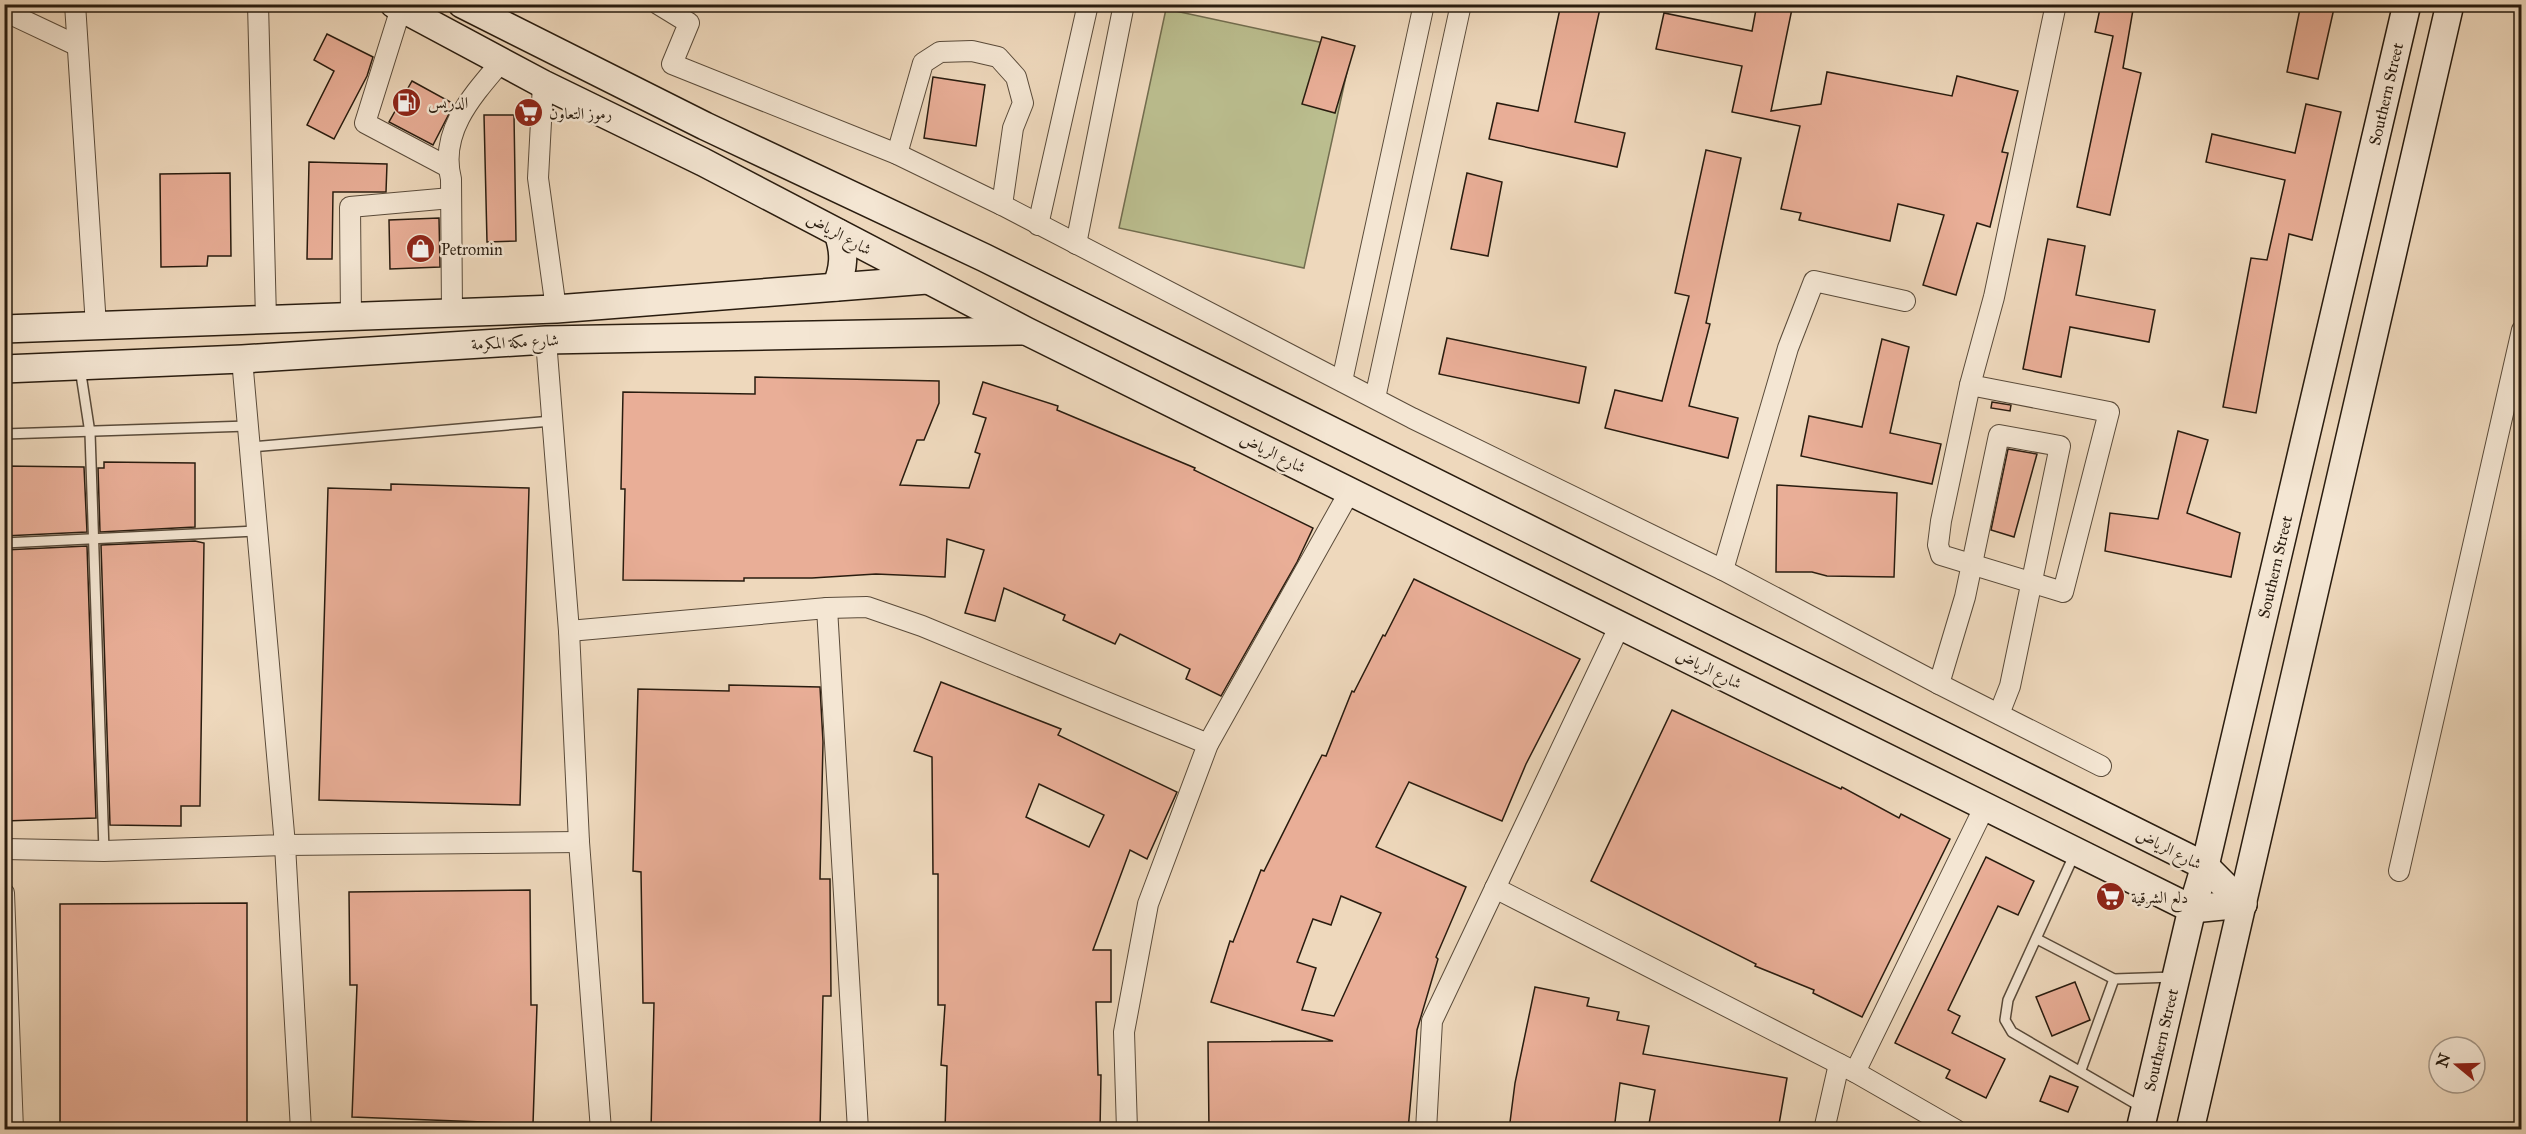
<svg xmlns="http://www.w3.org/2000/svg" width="2526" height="1134" font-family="'IM FELL Great Primer',Amiri,serif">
	<rect width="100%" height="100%" fill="#eed8bc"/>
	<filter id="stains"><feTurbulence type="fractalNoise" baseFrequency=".00333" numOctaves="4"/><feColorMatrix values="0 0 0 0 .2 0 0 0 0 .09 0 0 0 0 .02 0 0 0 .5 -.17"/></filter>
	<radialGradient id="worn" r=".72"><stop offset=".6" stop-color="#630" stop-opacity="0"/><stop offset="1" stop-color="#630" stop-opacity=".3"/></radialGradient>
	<!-- green -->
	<path fill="#bbbe8f" stroke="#726d4f" stroke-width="1.5" d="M 1166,9 L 1352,49 L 1304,268 L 1119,228 Z"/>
	<!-- building -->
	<g fill="#e9ae97" stroke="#291c0f" stroke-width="1.5" fill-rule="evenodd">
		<path d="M 1561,4 L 1601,4 L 1575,122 L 1625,133 L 1617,167 L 1489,139 L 1497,103 L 1538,111 Z"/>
		<path d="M 1757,4 L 1793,4 L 1771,111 L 1821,104 L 1827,72 L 1952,96 L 1957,76 L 2018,91 L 2002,152 L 2008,153 L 1990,227 L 1977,223 L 1956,295 L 1923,285 L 1944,215 L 1898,204 L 1890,241 L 1799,220 L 1801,213 L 1781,209 L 1800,126 L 1732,112 L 1742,66 L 1656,49 L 1664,13 L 1752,31 Z"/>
		<path d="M 2101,4 L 2134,4 L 2123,68 L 2141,73 L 2110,215 L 2077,207 L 2113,36 L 2095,32 Z"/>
		<path d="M 2301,4 L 2335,4 L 2318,79 L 2287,72 Z"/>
		<path d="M 327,34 L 373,57 L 367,76 L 334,139 L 307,125 L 334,71 L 314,60 Z"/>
		<path d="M 1322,37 L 1355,46 L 1335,113 L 1302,104 Z"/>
		<path d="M 933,77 L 985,85 L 976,146 L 924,138 Z"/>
		<path d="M 412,81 L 454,104 L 433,145 L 389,122 Z"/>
		<path d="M 2306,104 L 2341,112 L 2312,240 L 2289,234 L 2256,413 L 2223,407 L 2251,258 L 2267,260 L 2285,180 L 2206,162 L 2212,134 L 2295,153 Z"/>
		<path d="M 484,115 L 514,115 L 516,241 L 487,242 Z"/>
		<path d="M 1706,150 L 1741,158 L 1706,323 L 1710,324 L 1689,406 L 1738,418 L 1728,458 L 1605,428 L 1615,390 L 1662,401 L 1689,296 L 1675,293 Z"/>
		<path d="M 309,162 L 387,164 L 386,192 L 333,192 L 332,259 L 307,259 Z"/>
		<path d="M 230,173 L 231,256 L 208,256 L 207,266 L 161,267 L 160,174 Z"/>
		<path d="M 1467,173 L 1502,182 L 1488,256 L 1451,249 Z"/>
		<path d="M 439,218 L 440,267 L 390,269 L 389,220 Z"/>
		<path d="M 2048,239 L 2085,246 L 2076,295 L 2155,310 L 2149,342 L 2070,327 L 2061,377 L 2023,369 Z"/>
		<path d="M 1447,338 L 1586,367 L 1579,403 L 1439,374 Z"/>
		<path d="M 1882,339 L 1909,347 L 1890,433 L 1941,444 L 1932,484 L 1801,456 L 1809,416 L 1862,427 Z"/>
		<path d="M 755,377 L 939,381 L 939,403 L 924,440 L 917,440 L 900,485 L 969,488 L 980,454 L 975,452 L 986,418 L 973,414 L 983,382 L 1058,406 L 1057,410 L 1195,468 L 1194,470 L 1313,528 L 1297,562 L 1221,696 L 1186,679 L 1190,669 L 1120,634 L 1115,644 L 1063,620 L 1065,615 L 1004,588 L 995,621 L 965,613 L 984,550 L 947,539 L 945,577 L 876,574 L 812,578 L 744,578 L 744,581 L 623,580 L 625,489 L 621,489 L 623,392 L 755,394 Z"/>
		<path d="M 1992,402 L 2011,405 L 2010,411 L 1991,408 Z"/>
		<path d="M 2178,431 L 2208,440 L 2187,513 L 2240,533 L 2231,577 L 2105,551 L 2110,513 L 2158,519 Z"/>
		<path d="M 2008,449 L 2037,454 L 2014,537 L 1991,530 Z"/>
		<path d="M 104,462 L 195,463 L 195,527 L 100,532 L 98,468 L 104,468 Z"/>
		<path d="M 4,466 L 84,467 L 87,532 L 4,536 Z"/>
		<path d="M 391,484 L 529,488 L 520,805 L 319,800 L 328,488 L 391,490 Z"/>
		<path d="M 1777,485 L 1897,493 L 1894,577 L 1827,576 L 1812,572 L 1776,572 Z"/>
		<path d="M 195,541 L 204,543 L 200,806 L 181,806 L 181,826 L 110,825 L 101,545 Z"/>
		<path d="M 87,546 L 96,818 L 4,821 L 4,550 Z"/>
		<path d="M 1414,579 L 1580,659 L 1526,764 L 1502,821 L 1409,782 L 1376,847 L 1466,887 L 1436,957 L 1438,959 L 1417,1030 L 1408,1130 L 1209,1130 L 1208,1042 L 1333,1041 L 1211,1002 L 1230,941 L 1233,942 L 1261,870 L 1264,871 L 1322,755 L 1326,756 L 1352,691 L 1354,692 L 1383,635 L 1385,636 ZM 1341,896 L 1381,913 L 1334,1016 L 1302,1010 L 1316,968 L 1297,962 L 1313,919 L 1331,925 Z"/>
		<path d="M 941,682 L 1061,729 L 1058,735 L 1177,792 L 1147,859 L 1130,850 L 1093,950 L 1111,950 L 1111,1002 L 1096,1002 L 1098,1075 L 1101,1075 L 1100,1130 L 945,1130 L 947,1066 L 941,1065 L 945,1005 L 938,1005 L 938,874 L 933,874 L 932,757 L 914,751 ZM 1039,784 L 1104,815 L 1089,847 L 1026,817 Z"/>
		<path d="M 729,685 L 820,687 L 823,742 L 820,879 L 830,879 L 831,996 L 823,996 L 820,1130 L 651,1130 L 654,1003 L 643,1003 L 641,872 L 633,871 L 638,689 L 729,691 Z"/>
		<path d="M 1672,710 L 1841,789 L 1842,787 L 1899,818 L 1901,814 L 1950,839 L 1862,1017 L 1813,993 L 1814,990 L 1755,966 L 1756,964 L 1591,881 Z"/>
		<path d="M 1986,857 L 2034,881 L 2018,915 L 1998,906 L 1948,1010 L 1960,1016 L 1952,1033 L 2005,1059 L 1986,1098 L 1946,1078 L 1950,1070 L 1895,1043 Z"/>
		<path d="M 530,890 L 531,1005 L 537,1005 L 533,1124 L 352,1117 L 357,985 L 350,985 L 349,892 Z"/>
		<path d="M 247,903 L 247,1130 L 60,1130 L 60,904 Z"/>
		<path d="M 2075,982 L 2090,1020 L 2052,1036 L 2036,997 Z"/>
		<path d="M 1535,987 L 1589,998 L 1587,1006 L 1619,1012 L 1617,1020 L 1649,1026 L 1643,1054 L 1787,1078 L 1778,1130 L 1661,1130 L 1661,1126 L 1649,1124 L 1655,1090 L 1620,1083 L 1614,1130 L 1509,1130 L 1515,1083 Z"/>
		<path d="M 2050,1076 L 2078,1087 L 2068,1112 L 2040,1101 Z"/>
	</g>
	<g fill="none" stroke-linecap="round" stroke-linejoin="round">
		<defs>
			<g id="lane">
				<path d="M 80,368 L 90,433 L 104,851"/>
				<path d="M 4,434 L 248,426"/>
				<path d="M 250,447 L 552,421"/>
				<path d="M 4,543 L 257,531"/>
				<path d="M 2075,853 L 2008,1000 L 2005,1020 L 2012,1032 L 2143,1108"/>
				<path d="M 2037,939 L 2114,979 L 2174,977"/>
				<path d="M 2081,1070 L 2114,979"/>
			</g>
			<g id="street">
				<path d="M 75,4 L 96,326"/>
				<path d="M 258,4 L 266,319"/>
				<path d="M 658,4 L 689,23 L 672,64 L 897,154 L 1002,205 L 1412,418 L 1723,570 L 1939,684 L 2101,766"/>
				<path d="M 401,8 L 365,123 L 448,167"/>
				<path d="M 4,11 L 76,45"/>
				<path d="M 543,84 L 538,178 L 556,309"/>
				<path d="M 897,154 L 923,63 L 940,52 L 972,51 L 998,57 L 1016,77 L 1023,103 L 1013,128 L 1002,205"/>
				<path d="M 1038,225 L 1088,4"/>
				<path d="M 1076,244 L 1124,4"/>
				<path d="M 452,313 L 451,179 C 439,132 472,96 501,62"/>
				<path d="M 351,316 L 350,207 L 451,198"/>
				<path d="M 546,340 L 569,631 L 579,842 L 601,1130"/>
				<path d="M 1342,381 L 1424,4"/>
				<path d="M 1970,385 L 2109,412 L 2063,592 L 1941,555 L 1938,545 L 1941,521 Z"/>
				<path d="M 1970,385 L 1994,297 L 2056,4"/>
				<path d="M 1375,398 L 1461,4"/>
				<path d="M 1723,570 L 1788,348 L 1814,281 L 1905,301"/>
				<path d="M 827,608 L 858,1130"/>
				<path d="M 569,631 L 827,608 L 867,607 L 922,626 L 1208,744"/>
				<path d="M 1939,684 L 1965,597 L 1999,435 L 2060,446 L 2010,686 L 1999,714"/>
				<path d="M 4,849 L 104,851 L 285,845 L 242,359"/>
				<path d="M 2399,871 L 2522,330"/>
				<path d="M 1495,888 L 1855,1072 L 1956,1130"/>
				<path d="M 4,893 L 13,1130"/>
				<path d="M 1855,1072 L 1985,806"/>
				<path d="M 301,1130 L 285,845 L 579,842"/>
				<path d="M 1127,1130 L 1124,1032 L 1148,904 L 1208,744 L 1350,491"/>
				<path d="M 1426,1130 L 1432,1021 L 1620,625"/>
				<path d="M 1824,1130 L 1839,1064"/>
			</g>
			<g id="secondary">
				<path d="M 394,4 L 543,84 L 703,162 L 1026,331 L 2192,909 L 2243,904"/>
				<path d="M 462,4 L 705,126 L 985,258 L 2205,866 L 2243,904"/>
				<path d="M 836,287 C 844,268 845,253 838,233"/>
				<path d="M 4,329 L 556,309 L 927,280"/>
				<path d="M 4,369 L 242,359 L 546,340 L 1022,331"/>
				<path d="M 2140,1130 L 2192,909 L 2205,866 L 2407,4"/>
				<path d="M 2190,1130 L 2450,4"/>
			</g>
		</defs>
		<!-- lane casing -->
		<use href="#lane" stroke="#5a4b3a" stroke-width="12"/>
		<!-- street casing -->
		<use href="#street" stroke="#5a4b3a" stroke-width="22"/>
		<!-- secondary casing -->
		<use href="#secondary" stroke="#291c0f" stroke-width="30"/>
		<!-- lane -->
		<use href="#lane" stroke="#f4e6d3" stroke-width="9"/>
		<!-- street -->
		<use href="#street" stroke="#f4e6d3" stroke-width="20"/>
		<!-- secondary -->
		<use href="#secondary" stroke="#f4e6d3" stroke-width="27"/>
	</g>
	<!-- icons -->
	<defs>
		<symbol id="fuel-disc" viewBox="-11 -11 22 22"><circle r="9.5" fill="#8f2418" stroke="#f4e6d3"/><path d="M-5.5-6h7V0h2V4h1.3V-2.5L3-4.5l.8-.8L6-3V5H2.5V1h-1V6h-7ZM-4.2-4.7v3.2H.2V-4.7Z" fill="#fff"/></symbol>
		<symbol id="supermarket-disc" viewBox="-11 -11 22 22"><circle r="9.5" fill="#8f2418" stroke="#f4e6d3"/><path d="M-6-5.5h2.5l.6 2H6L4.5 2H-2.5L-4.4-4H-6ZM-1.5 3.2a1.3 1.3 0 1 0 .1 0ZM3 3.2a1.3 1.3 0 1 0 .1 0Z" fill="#fff"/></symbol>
		<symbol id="shop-disc" viewBox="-11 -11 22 22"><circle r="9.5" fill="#8f2418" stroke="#f4e6d3"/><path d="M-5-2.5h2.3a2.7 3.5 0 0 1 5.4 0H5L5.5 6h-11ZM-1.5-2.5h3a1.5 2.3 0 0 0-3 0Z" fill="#fff"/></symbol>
	</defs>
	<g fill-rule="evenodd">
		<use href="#fuel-disc" x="390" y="86" width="33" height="33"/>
		<use href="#supermarket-disc" x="512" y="96" width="33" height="33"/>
		<use href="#shop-disc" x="404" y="232" width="33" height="33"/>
		<use href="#supermarket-disc" x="2094" y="880" width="33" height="33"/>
	</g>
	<g text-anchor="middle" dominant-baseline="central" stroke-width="5" stroke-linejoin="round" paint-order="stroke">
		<!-- street labels -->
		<g font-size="16" fill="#291c0f" stroke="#f4e6d3">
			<text transform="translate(2386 94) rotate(-77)">Southern Street</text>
			<text transform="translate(839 234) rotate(28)">شارع الرياض</text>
			<text transform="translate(515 342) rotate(-3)">شارع مكة المكرمة</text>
			<text transform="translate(1273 453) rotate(26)">شارع الرياض</text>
			<text transform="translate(2275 567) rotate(-77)">Southern Street</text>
			<text transform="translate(1709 669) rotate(26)">شارع الرياض</text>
			<text transform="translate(2169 849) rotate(27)">شارع الرياض</text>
			<text transform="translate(2161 1040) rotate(-77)">Southern Street</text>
		</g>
		<!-- poi labels -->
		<g font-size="16" fill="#291c0f" stroke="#f4e6d3" text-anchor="start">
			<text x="428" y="102">الدريس</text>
			<text x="549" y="113">رموز التعاون</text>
			<text x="441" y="249">Petromin</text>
			<text x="2131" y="897">دلع الشرقية</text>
		</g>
	</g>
	<!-- margin -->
	<rect width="2526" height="1134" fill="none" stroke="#eed8bc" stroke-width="24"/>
	<rect x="6" y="6" width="2514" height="1122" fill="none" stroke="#291c0f" stroke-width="3"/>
	<rect x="12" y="12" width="2502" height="1110" fill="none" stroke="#291c0f" stroke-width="1.5"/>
	<!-- north arrow -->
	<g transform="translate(2457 1065) rotate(289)"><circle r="28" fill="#f4e6d3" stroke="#a39585" stroke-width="1.5"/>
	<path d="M0-4.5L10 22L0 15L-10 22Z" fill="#8f2418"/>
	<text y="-9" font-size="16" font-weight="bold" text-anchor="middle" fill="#291c0f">N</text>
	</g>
	<rect width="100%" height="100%" filter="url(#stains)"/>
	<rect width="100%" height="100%" fill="url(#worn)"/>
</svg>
